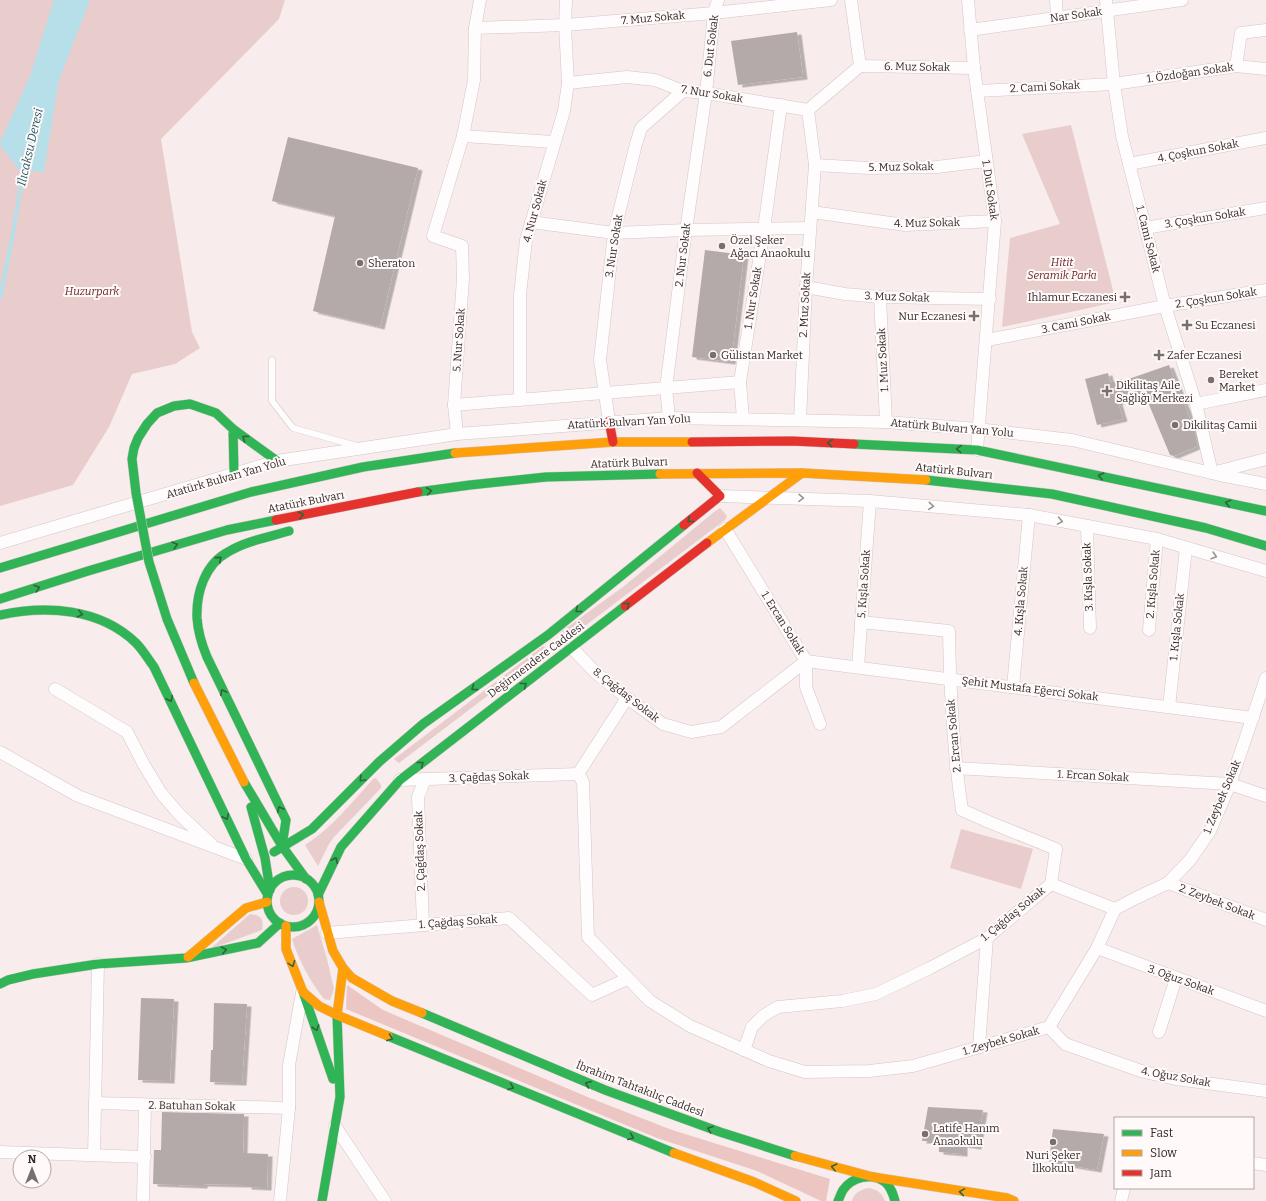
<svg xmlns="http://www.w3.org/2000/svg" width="1266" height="1201" font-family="Bitter,serif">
	<defs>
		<filter id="shadow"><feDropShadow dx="4.5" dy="2.5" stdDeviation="0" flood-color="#0004"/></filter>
	</defs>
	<rect width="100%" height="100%" fill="#f8ecec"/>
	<!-- green -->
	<g fill="#e8cdcc">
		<path d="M 0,0 L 285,0 L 279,19 L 161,139 L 192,332 L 200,348 L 175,364 L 132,374 L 109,427 L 73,485 L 0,506 Z"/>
		<path d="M 1071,125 L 1116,302 L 1002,327 L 1010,238 L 1060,224 L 1022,134 Z"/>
		<path d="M 720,508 L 727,516 L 725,520 L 565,641 L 558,634 L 623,587 L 714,512 Z"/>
		<path d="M 543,646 L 548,650 L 399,763 L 394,759 Z"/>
		<path d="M 376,778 L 381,785 L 381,788 L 334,837 L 329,844 L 318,866 L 305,845 C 332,828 352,802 373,779 Z"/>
		<path d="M 961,829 L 1033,849 L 1021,889 L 950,868 Z"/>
		<circle cx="294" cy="901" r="14"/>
		<path d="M 250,914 C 261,915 264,919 262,930 L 210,949 Z"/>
		<path d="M 317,925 L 327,959 L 334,989 L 330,1000 L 324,999 C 310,981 299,961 292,939 Z"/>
		<path d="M 868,1188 C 877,1189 882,1193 885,1201 L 852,1201 C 854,1193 860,1190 868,1188 Z"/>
	</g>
	<!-- forest -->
	<path fill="#ebc6c3" d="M 347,985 L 383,1010 L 590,1098 L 672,1130 L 830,1179 L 826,1201 L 821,1201 L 757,1171 L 657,1138 L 346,1009 Z"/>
	<!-- water -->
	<path fill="#b6dfea" d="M 54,0 L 90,0 L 59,80 L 44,172 L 19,170 L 0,145 L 0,143 L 30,76 Z"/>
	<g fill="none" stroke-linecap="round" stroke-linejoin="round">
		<!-- stream -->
		<path stroke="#b6dfea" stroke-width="4" d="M 0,298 L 13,234 L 24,165"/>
	</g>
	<!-- building -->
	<g fill="#b4aaaa" filter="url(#shadow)">
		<path d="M 797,32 L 803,77 L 738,85 L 731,41 Z"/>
		<path d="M 288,137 L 418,168 L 380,327 L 313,311 L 335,216 L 272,201 Z"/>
		<path d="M 705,250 L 744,255 L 731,362 L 692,357 Z"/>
		<path d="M 1169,365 L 1194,429 L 1198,446 L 1174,456 L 1170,455 L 1145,395 L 1118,402 L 1123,419 L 1097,425 L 1085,379 L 1108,373 L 1110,382 L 1122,379 L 1123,381 Z"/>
		<path d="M 141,998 L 174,999 L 170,1081 L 138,1080 Z"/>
		<path d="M 214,1003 L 247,1004 L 242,1083 L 210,1082 L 211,1050 L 213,1050 Z"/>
		<path d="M 928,1107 L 983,1110 L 977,1147 L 963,1145 L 963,1154 L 939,1152 L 939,1141 L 922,1141 Z"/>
		<path d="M 162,1112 L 244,1114 L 243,1153 L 268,1154 L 267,1188 L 247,1187 L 247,1185 L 203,1184 L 203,1186 L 153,1184 L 154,1150 L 161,1150 Z"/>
		<path d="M 1053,1129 L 1104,1134 L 1097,1170 L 1049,1162 Z"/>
	</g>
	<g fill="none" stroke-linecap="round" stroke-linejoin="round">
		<defs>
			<path id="lane" d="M 272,360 L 272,401 L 293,428 L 357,446"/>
			<g id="street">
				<path d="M 968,0 L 974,68 L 995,221 L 977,450"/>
				<path d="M 1056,0 L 1057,17"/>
				<path d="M 1106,0 L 1114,84 L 1122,136 L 1165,306 L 1196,404 L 1212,473 L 1266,459"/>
				<path d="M 475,28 L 565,25 L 714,13 L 831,0"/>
				<path d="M 970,30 L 1182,0"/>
				<path d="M 860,66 L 974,68"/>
				<path d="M 1236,66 L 1241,33 L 1266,30"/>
				<path d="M 568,83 L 627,77 L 655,80 L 683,91 L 706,93 L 808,110"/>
				<path d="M 977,91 L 1114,84 L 1236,66 L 1266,69"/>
				<path d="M 463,136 L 554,142"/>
				<path d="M 1129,164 L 1266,138"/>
				<path d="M 815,165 L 868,168 L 937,167 L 986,161"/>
				<path d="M 812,212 L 905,225 L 995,221"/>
				<path d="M 531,222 L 614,233 L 686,230 L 810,228"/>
				<path d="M 1145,228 L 1266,208"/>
				<path d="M 806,287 L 845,294 L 880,297 L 990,299"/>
				<path d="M 880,297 L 886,422"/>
				<path d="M 987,340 L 1165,306 L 1266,290"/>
				<path d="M 520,400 L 520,295 L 526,240 L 564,111 L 568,83 L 565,25 L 566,0"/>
				<path d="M 1196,404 L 1266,390"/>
				<path d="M 454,405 L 740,382"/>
				<path d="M 669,418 L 666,388 L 686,230 L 706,93 L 714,13 L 718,0"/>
				<path d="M 743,419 L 740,382 L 764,229 L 781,105"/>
				<path d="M 800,420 L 806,287 L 815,165 L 808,110 L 860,66 L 851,0"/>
				<path d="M 609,421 L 600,360 L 614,233 L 636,144 L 641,128 L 683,91"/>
				<path d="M 457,434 L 454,405 L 463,279 L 462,246 L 433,236 L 463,136 L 474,80 L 475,28 L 480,0"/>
				<path d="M 720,496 L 870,501 L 1029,515 L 1157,539 L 1266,571"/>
				<path d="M 1087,526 L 1090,628"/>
				<path d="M 725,529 L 806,661 L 806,687 L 820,724"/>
				<path d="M 0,543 L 277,461 L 457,434 L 669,418 L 886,422 L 978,429 L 1072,440 L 1220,475 L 1266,484"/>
				<path d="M 1149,630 L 1157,539"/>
				<path d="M 572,648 L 596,673 L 627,698 L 663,724 L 691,732 L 721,727 L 806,661 L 1253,718"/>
				<path d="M 858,667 L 870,501"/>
				<path d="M 1013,687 L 1029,515"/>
				<path d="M 55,689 L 127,732 L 144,765 L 161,793 L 179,814 L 211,844"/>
				<path d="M 1169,707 L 1186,548"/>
				<path d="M 0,752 L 78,796 L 246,859"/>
				<path d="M 956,768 L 1230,784 L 1266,796"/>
				<path d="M 578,774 L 583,782 L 588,937 L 650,1001 L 690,1026 L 769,1061 L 805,1072 L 869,1071 L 913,1066 L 1049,1027 L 1097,948 L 1115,909 L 1136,898 L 1168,883 L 1190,860 L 1210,831 L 1230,784 L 1266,678"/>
				<path d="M 578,774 L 627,698"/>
				<path d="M 400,780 L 578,774"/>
				<path d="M 1168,883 L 1266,920"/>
				<path d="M 1051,884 L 1115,909"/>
				<path d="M 423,924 L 418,797 L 425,779"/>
				<path d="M 327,933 L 509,918 L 592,995 L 627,979"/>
				<path d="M 1097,948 L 1266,1011"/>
				<path d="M 1049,1027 L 1065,1044 L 1144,1072 L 1176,1079 L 1266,1091"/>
				<path d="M 1159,1032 L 1176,978"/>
				<path d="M 979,1047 L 987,938"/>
				<path d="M 744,1050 L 752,1027 L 763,1016 L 778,1007 L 842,1001 L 876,994 L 930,968 L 987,938 L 1051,884 L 1056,849 L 989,822 L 962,810 C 953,750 950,691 949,631 L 861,622"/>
				<path d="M 95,1103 L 289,1108"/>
				<path d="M 335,1126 L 385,1201"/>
				<path d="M 0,1152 L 145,1157"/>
				<path d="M 94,1155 L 98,964"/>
				<path d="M 1253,1163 L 1266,1165"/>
				<path d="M 143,1201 L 145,1105"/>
				<path d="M 280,1201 L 289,1108 L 289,1065 L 302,993"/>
				<path d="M 1121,1201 L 1124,1188"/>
			</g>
			<g id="fast">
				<path d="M 854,444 L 977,450 L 1266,511"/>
				<path d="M 234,473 L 233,429 L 277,461"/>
				<path d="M 926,480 L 1052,494 L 1206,528 L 1266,546"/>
				<path d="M 418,492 L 470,485 L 546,477 L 660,474"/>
				<path d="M 0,568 L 251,492 L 363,467 L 455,453"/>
				<path d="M 0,599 L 88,571 L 227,530 L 276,520"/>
				<path d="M 0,615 C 46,605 100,608 136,643 C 143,650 148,659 154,667 L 246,859 L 268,895"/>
				<path d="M 244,782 L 282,846 L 306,879"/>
				<path d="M 251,807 L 265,858 L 270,890"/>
				<path d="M 282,846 L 286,820 L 207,657 C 202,645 198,632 197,618 C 196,593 205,564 228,552 C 246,541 269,537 289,531"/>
				<path d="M 274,852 L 312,829 L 379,762 L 423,724 L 548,635 L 684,525"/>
				<circle cx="293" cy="901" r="26"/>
				<path d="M 318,895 L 341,847 L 400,780 L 625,606"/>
				<path d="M 0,984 L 8,980 L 33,974 L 98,964 L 186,958 L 258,943 L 280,923"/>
				<path d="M 303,992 L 333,1079"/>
				<path d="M 422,1013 L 605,1090 L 720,1132 L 795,1156"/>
				<path d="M 388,1036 L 674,1153"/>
				<path d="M 322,1201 L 340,1097 L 337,1015"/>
				<path d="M 838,1201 C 840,1197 841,1193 843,1190 C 852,1177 872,1172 885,1182 C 891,1187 893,1194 895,1201"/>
			</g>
			<g id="slow">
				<path d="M 455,453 L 613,442 L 692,442"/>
				<path d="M 660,474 L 802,473 L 926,480"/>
				<path d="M 707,543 L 802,473"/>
				<path d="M 319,902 L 333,951 L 343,968 L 352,978 L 392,1001 L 422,1013"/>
				<path d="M 286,926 L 286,949 L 303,992 L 319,1006 L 337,1015 L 388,1036"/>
				<path d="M 188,957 L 246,908 L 267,902"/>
				<path d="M 337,1015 L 343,968"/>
				<path d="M 674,1153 L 754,1182 L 796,1201"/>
				<path d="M 795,1156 L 873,1177 L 1007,1198 L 1014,1201"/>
			</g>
			<g id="jam">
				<path d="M 609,421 L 613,442"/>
				<path d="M 692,442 L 792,441 L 854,444"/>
				<path d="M 276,520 L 418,492"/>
				<path d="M 684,525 L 720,496 L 697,473"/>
				<path d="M 625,606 L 707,543"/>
			</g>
		</defs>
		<!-- lane casing -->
		<use href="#lane" stroke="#d1c7c6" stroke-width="7"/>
		<!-- street casing -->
		<use href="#street" stroke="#d1c7c6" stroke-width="13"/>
		<!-- fast casing -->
		<use href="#fast" stroke="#d1c7c6" stroke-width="10"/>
		<!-- slow casing -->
		<use href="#slow" stroke="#d1c7c6" stroke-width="10"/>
		<!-- jam casing -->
		<use href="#jam" stroke="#d1c7c6" stroke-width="10"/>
		<!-- lane -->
		<use href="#lane" stroke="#fefcfc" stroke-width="6"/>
		<!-- street -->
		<use href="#street" stroke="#fefcfc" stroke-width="12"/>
		<!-- fast -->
		<use href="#fast" stroke="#30b455" stroke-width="9"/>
		<!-- slow -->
		<use href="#slow" stroke="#ff9f0a" stroke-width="9"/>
		<!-- jam -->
		<use href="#jam" stroke="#e5322d" stroke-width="9"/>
		<defs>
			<path id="fast-bridge" d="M 194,683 L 167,619 L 149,562 L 136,493 L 132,459 L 134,448 L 138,438 L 147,424 L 157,413 L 174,406 L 190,404 L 216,413 L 233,429"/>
			<path id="slow-bridge" d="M 194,683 L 244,782"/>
		</defs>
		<!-- fast-bridge casing -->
		<use href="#fast-bridge" stroke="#d1c7c6" stroke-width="10" stroke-linecap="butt"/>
		<!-- slow-bridge casing -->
		<use href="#slow-bridge" stroke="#d1c7c6" stroke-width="10" stroke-linecap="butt"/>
		<!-- fast-bridge -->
		<use href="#fast-bridge" stroke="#30b455" stroke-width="9"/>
		<!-- slow-bridge -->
		<use href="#slow-bridge" stroke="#ff9f0a" stroke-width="9"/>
	</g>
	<!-- one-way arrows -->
	<defs><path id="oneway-chevron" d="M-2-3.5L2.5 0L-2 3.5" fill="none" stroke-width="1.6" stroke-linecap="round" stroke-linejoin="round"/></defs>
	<g stroke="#32623b">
		<use href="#oneway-chevron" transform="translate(245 438) rotate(-144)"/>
		<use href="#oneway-chevron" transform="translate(830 443) rotate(-177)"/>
		<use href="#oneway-chevron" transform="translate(959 449) rotate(-177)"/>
		<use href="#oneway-chevron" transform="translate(1101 476) rotate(-168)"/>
		<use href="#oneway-chevron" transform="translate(429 491) rotate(-8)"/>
		<use href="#oneway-chevron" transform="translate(1228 503) rotate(-168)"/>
		<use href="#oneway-chevron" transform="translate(301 515) rotate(-11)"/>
		<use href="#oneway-chevron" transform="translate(690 520) rotate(141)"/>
		<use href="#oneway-chevron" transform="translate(175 545) rotate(-16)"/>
		<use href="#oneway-chevron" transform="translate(219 559) rotate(-41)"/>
		<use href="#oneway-chevron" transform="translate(37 588) rotate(-18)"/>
		<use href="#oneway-chevron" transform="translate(627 605) rotate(-38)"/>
		<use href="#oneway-chevron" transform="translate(578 610) rotate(141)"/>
		<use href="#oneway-chevron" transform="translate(80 614) rotate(13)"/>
		<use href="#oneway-chevron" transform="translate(524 685) rotate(-38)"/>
		<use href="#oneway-chevron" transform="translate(474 688) rotate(144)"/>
		<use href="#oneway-chevron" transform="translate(223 692) rotate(-116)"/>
		<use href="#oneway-chevron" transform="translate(170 699) rotate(64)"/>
		<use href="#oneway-chevron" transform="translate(421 764) rotate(-38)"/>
		<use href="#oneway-chevron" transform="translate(362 779) rotate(135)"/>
		<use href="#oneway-chevron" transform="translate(280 809) rotate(-116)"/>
		<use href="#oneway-chevron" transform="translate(226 817) rotate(64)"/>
		<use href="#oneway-chevron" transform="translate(335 860) rotate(-65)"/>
		<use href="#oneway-chevron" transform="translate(224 950) rotate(-12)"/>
		<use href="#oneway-chevron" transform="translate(292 964) rotate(69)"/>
		<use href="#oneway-chevron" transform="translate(316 1028) rotate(71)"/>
		<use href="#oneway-chevron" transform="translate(390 1038) rotate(22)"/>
		<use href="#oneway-chevron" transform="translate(588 1084) rotate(-157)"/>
		<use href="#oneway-chevron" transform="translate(511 1087) rotate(22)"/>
		<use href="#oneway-chevron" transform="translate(710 1129) rotate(-160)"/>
		<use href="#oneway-chevron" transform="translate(631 1137) rotate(22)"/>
		<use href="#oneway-chevron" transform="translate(834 1167) rotate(-166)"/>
		<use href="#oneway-chevron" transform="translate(962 1192) rotate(-171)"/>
	</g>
	<g stroke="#999493">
		<use href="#oneway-chevron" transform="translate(801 498) rotate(2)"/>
		<use href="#oneway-chevron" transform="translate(931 506) rotate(5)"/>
		<use href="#oneway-chevron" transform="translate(1060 521) rotate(10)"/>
		<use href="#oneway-chevron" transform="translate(1214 556) rotate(17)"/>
	</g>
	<!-- markers -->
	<g fill="#796f6e" stroke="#fffaf9" stroke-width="1.5">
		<circle cx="722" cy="246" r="4"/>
		<circle cx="360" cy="263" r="4"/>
		<path d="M1123 291h4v4h4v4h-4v4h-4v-4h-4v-4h4z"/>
		<path d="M972 310h4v4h4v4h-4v4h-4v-4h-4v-4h4z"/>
		<path d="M1185 319h4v4h4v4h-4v4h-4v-4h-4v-4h4z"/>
		<circle cx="713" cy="355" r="4"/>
		<path d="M1157 349h4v4h4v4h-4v4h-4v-4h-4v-4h4z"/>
		<circle cx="1211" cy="380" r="4"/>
		<path d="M1105 385h4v4h4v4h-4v4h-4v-4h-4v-4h4z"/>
		<circle cx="1175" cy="425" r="4"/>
		<circle cx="925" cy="1134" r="4"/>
		<circle cx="1053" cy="1142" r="4"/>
	</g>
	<g text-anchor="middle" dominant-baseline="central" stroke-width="4" stroke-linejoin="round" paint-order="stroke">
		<!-- street labels -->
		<g font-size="11" fill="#342b2a" stroke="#fffaf9">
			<text transform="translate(1076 15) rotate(-8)">Nar Sokak</text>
			<text transform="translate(653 18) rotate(-5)">7. Muz Sokak</text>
			<text transform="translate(711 46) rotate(-83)">6. Dut Sokak</text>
			<text transform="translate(917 67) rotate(1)">6. Muz Sokak</text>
			<text transform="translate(1190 73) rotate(-8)">1. Özdoğan Sokak</text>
			<text transform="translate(1045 87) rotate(-3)">2. Cami Sokak</text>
			<text transform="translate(712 94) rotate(9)">7. Nur Sokak</text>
			<text transform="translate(1198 151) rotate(-11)">4. Çoşkun Sokak</text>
			<text transform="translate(901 167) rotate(-1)">5. Muz Sokak</text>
			<text transform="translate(990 190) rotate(82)">1. Dut Sokak</text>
			<text transform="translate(535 211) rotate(-75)">4. Nur Sokak</text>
			<text transform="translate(1205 218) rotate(-9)">3. Çoşkun Sokak</text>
			<text transform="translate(927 223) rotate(-1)">4. Muz Sokak</text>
			<text transform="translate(1148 239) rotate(76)">1. Cami Sokak</text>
			<text transform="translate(614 246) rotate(-81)">3. Nur Sokak</text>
			<text transform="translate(683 255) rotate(-83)">2. Nur Sokak</text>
			<text transform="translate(897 297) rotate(2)">3. Muz Sokak</text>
			<text transform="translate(753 298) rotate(-81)">1. Nur Sokak</text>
			<text transform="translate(1216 298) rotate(-9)">2. Çoşkun Sokak</text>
			<text transform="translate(805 305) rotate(-87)">2. Muz Sokak</text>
			<text transform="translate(1076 323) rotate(-11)">3. Cami Sokak</text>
			<text transform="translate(459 340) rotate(-86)">5. Nur Sokak</text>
			<text transform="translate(883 360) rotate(-93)">1. Muz Sokak</text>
			<text transform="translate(629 422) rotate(-3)">Atatürk Bulvarı Yan Yolu</text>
			<text transform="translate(952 428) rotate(5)">Atatürk Bulvarı Yan Yolu</text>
			<text transform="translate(629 463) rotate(-2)">Atatürk Bulvarı</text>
			<text transform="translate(954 471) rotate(6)">Atatürk Bulvarı</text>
			<text transform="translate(226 478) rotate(-16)">Atatürk Bulvarı Yan Yolu</text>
			<text transform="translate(306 502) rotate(-11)">Atatürk Bulvarı</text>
			<text transform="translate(1088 577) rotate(-92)">3. Kışla Sokak</text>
			<text transform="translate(864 584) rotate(-86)">5. Kışla Sokak</text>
			<text transform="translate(1153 584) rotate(-85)">2. Kışla Sokak</text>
			<text transform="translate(1021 601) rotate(-85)">4. Kışla Sokak</text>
			<text transform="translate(783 623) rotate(58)">1. Ercan Sokak</text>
			<text transform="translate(1177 627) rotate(-84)">1. Kışla Sokak</text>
			<text transform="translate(536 660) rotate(-37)">Değirmendere Caddesi</text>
			<text transform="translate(1030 689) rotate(7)">Şehit Mustafa Eğerci Sokak</text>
			<text transform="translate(626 695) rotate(38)">8. Çağdaş Sokak</text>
			<text transform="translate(954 736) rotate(-95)">2. Ercan Sokak</text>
			<text transform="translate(1093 776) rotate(3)">1. Ercan Sokak</text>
			<text transform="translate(489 777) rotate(-2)">3. Çağdaş Sokak</text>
			<text transform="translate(1222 797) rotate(-67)">1. Zeybek Sokak</text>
			<text transform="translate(420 851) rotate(-92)">2. Çağdaş Sokak</text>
			<text transform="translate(1217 902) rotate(21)">2. Zeybek Sokak</text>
			<text transform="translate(1013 914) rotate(-39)">1. Çağdaş Sokak</text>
			<text transform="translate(458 922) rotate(-4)">1. Çağdaş Sokak</text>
			<text transform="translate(1181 980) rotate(20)">3. Oğuz Sokak</text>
			<text transform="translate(1001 1041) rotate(-16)">1. Zeybek Sokak</text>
			<text transform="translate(1176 1077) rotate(10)">4. Oğuz Sokak</text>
			<text transform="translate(640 1089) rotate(21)">İbrahim Tahtakılıç Caddesi</text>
			<text transform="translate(192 1106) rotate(1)">2. Batuhan Sokak</text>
		</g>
		<!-- poi labels -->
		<g font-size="11" fill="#342b2a" stroke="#fffaf9" text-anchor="start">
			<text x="730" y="240">Özel Şeker<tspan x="730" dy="13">Ağacı Anaokulu</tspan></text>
			<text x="368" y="263">Sheraton</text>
			<text x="1117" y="297" text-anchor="end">Ihlamur Eczanesi</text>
			<text x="966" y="316" text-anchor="end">Nur Eczanesi</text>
			<text x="1195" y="325">Su Eczanesi</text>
			<text x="721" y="355">Gülistan Market</text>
			<text x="1167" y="355">Zafer Eczanesi</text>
			<text x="1219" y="374">Bereket<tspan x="1219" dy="13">Market</tspan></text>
			<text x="1116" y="385">Dikilitaş Aile<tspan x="1116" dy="13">Sağlığı Merkezi</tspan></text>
			<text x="1183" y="425">Dikilitaş Camii</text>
			<text x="933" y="1128">Latife Hanım<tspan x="933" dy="13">Anaokulu</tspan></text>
			<text x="1053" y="1155" text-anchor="middle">Nuri Şeker<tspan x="1053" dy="13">İlkokulu</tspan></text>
		</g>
		<!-- park labels -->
		<g font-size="11" font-style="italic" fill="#692425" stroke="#fffaf9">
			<text x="1062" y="262">Hitit<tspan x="1062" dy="13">Seramik Parkı</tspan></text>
			<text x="92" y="291">Huzurpark</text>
		</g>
		<!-- water labels -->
		<g font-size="12" font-style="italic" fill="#235964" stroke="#fffaf9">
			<text transform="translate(30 147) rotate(-77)">Ilıcaksu Deresi</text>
		</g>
	</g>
	<!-- legend -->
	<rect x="1114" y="1117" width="140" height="72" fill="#fffaf9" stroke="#aea7a6"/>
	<rect x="1122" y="1130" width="20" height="6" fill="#30b455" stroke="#aea7a6"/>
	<text x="1150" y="1137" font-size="12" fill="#342b2a">Fast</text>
	<rect x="1122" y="1150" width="20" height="6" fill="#ff9f0a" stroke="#aea7a6"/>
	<text x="1150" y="1157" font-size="12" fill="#342b2a">Slow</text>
	<rect x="1122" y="1170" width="20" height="6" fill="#e5322d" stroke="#aea7a6"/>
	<text x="1150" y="1177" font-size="12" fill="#342b2a">Jam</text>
	<!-- north arrow -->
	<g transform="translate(32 1169)"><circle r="19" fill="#fffaf9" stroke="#aea7a6"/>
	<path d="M0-3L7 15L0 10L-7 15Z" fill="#796f6e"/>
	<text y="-6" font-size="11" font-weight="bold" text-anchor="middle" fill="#342b2a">N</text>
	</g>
</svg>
